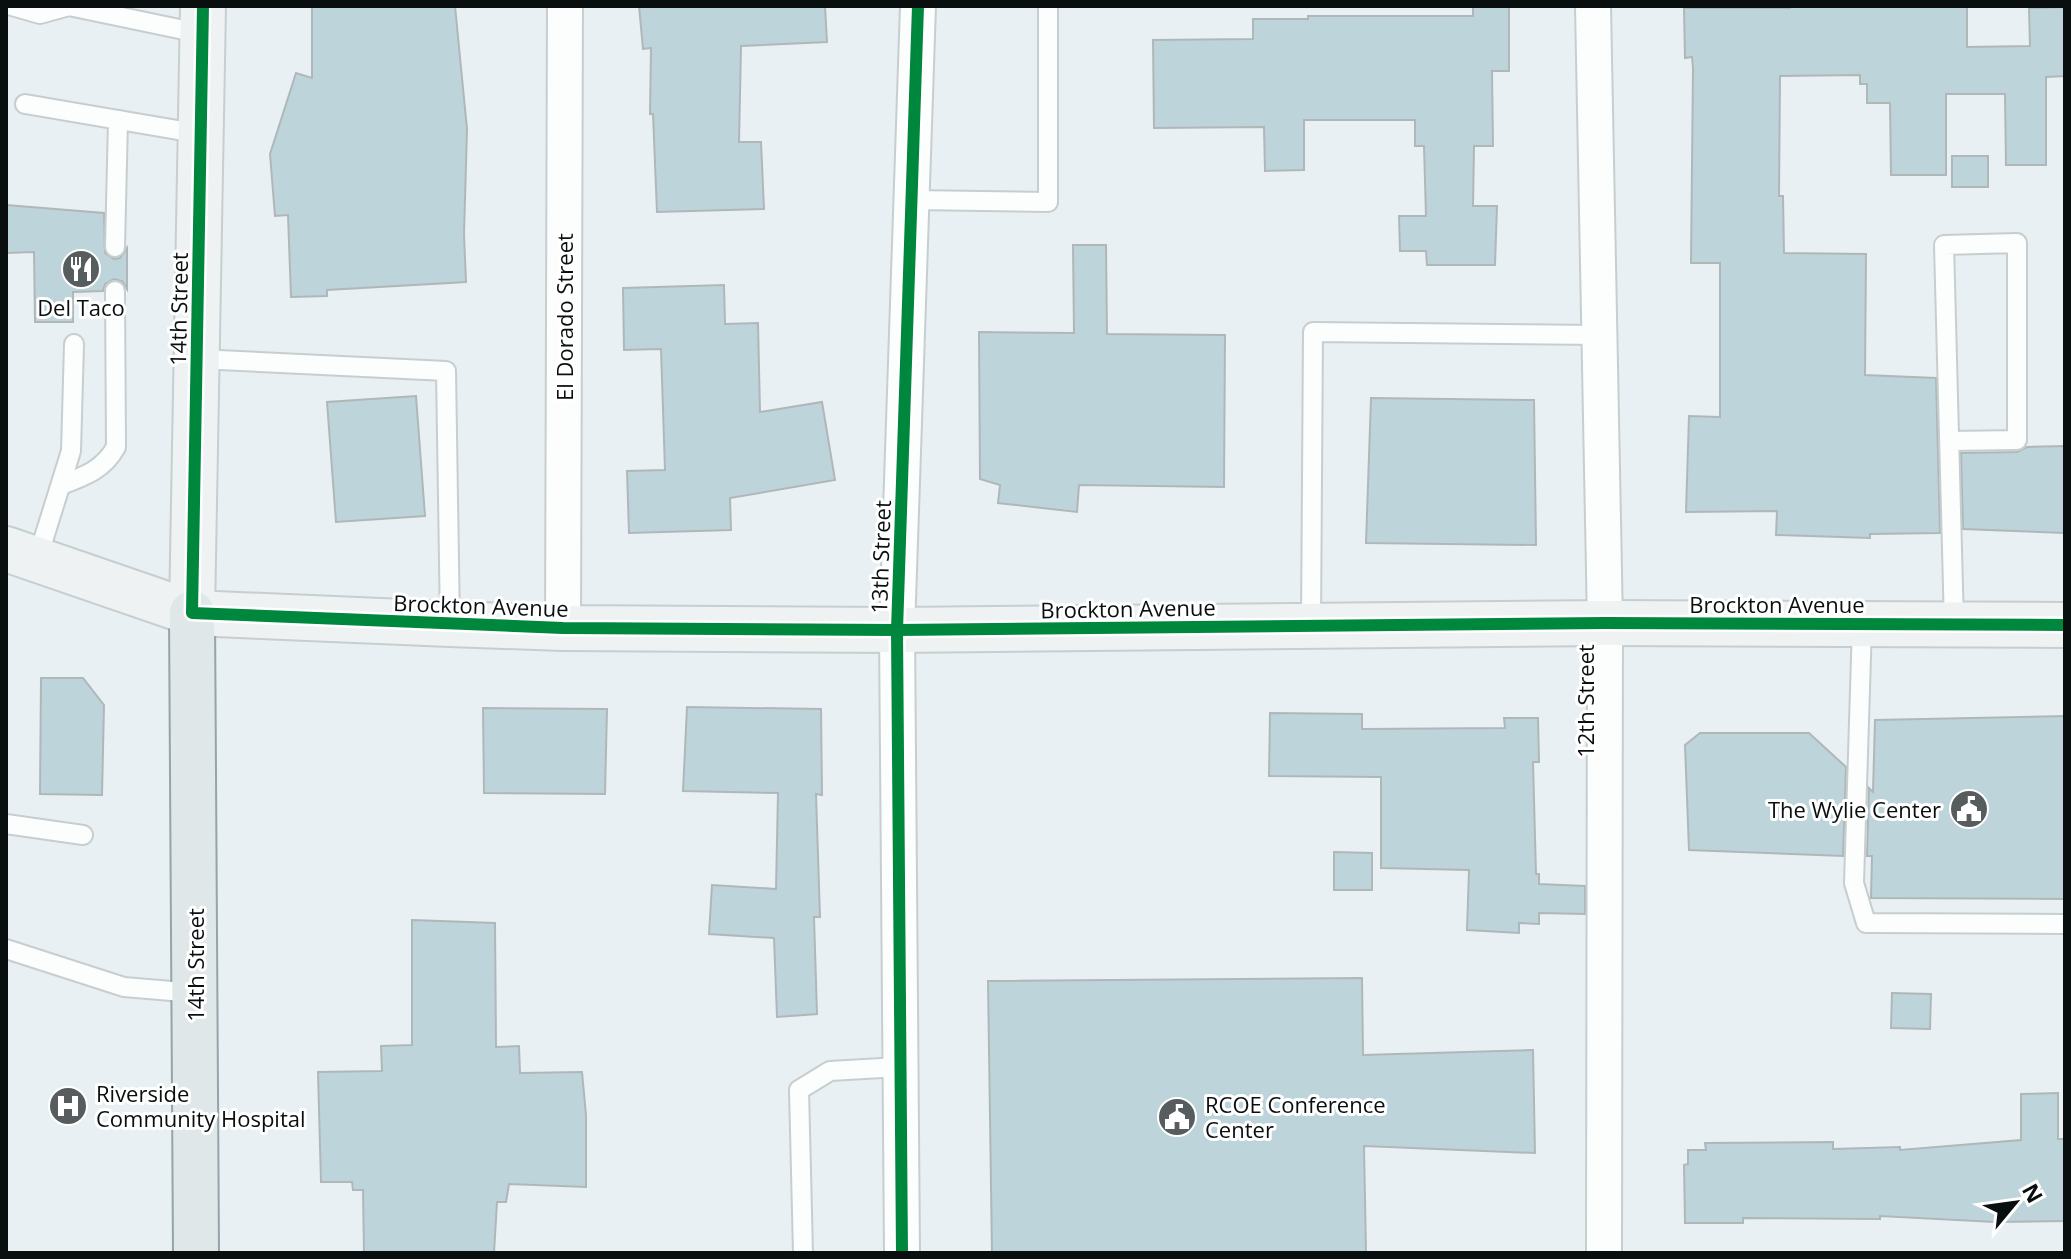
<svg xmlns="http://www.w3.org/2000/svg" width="2071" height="1259" font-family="'Open Sans',sans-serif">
	<rect width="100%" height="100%" fill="#e8f0f3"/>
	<!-- building -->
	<g fill="#bdd4db" stroke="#b0b7b9" stroke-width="2">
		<path d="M 455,6 L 467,129 L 464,235 L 466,282 L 327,290 L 327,296 L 291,297 L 288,215 L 275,216 L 270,154 L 296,73 L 312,78 L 312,7 Z"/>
		<path d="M 639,6 L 825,6 L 827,42 L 741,46 L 739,142 L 761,142 L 764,209 L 657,212 L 653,114 L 650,114 L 651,48 L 643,49 Z"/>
		<path d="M 1473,6 L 1509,6 L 1509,71 L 1492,71 L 1493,146 L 1474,146 L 1473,206 L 1497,206 L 1495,265 L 1427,265 L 1426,251 L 1400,251 L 1399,216 L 1426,216 L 1424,146 L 1415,146 L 1415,120 L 1304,120 L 1304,170 L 1265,171 L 1264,127 L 1154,128 L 1153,40 L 1253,39 L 1253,19 L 1308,19 L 1308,16 L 1473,16 Z"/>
		<path d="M 1790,6 L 1967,6 L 1967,47 L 2030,46 L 2029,8 L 2065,7 L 2065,76 L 2046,77 L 2046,165 L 2006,165 L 2005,94 L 1946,94 L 1946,175 L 1891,175 L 1890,103 L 1867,103 L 1867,84 L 1860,84 L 1860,75 L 1780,76 L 1779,196 L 1783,196 L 1784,253 L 1866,254 L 1865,375 L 1936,378 L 1940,533 L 1870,534 L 1870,538 L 1776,535 L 1777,511 L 1686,512 L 1689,416 L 1720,417 L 1720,263 L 1691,263 L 1693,68 L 1692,57 L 1685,58 L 1684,8 L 1790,8 Z"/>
		<rect x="1952" y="156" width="36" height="31"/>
		<path d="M 6,205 L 104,213 L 105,253 L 114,259 L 120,258 L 127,248 L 127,289 L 122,281 L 114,279 L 105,284 L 103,291 L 73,292 L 73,322 L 35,322 L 34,252 L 6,253 Z"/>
		<path d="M 1073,245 L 1106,245 L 1107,334 L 1225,335 L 1224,487 L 1079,485 L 1077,512 L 998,503 L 1000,485 L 980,479 L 979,332 L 1074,333 Z"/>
		<path d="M 724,285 L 725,324 L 758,323 L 760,412 L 822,402 L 835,480 L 730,498 L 731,530 L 629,533 L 627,471 L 665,470 L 661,349 L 624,350 L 623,288 Z"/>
		<path d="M 416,396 L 425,516 L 336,522 L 327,402 Z"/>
		<path d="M 1371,398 L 1534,400 L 1536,545 L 1366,543 Z"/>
		<path d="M 2065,446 L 2065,533 L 1963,529 L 1961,453 L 2017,452 L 2027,447 Z"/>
		<path d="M 41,678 L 83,678 L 104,705 L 102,795 L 40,794 Z"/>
		<path d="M 687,707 L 821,709 L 822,795 L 816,794 L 820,917 L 814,917 L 817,1014 L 777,1017 L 774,938 L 709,934 L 712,885 L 776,889 L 778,793 L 683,791 Z"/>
		<path d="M 483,708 L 607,709 L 605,794 L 484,793 Z"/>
		<path d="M 1270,713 L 1362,714 L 1362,729 L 1505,728 L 1504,718 L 1538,718 L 1539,762 L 1533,762 L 1536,874 L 1539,874 L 1539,884 L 1585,886 L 1585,914 L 1539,913 L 1539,924 L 1519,923 L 1519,933 L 1467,930 L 1469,870 L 1381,868 L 1381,777 L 1269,776 Z"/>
		<path d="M 2065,716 L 2065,899 L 1871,898 L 1872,856 L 1867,856 L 1869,788 L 1873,792 L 1875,720 Z"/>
		<path d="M 1700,733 L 1809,733 L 1846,767 L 1843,856 L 1689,850 L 1685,745 Z"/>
		<path d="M 1334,852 L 1372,853 L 1372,890 L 1334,890 Z"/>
		<path d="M 412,920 L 495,923 L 496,1047 L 519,1046 L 520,1073 L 582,1072 L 586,1115 L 586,1187 L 509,1184 L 506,1202 L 497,1202 L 494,1253 L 364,1253 L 363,1190 L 353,1190 L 352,1182 L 321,1182 L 318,1072 L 382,1071 L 381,1046 L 412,1045 Z"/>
		<path d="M 1362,978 L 1363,1055 L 1533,1050 L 1535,1153 L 1364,1146 L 1366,1253 L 992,1253 L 988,981 Z"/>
		<path d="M 1892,993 L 1931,994 L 1930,1029 L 1891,1028 Z"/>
		<path d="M 2058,1093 L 2058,1139 L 2065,1139 L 2065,1221 L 1995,1222 L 1880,1216 L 1880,1219 L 1743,1218 L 1743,1223 L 1685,1223 L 1684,1165 L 1688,1164 L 1688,1150 L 1706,1150 L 1705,1143 L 1833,1142 L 1833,1149 L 1900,1147 L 1900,1150 L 2021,1140 L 2021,1094 Z"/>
	</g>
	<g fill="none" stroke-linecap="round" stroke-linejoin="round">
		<defs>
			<g id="lane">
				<path d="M 12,6 L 40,14 L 69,6 L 203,34"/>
				<path d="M 25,104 L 201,134"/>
				<path d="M 912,200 L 1048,202 L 1048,6"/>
				<path d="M 115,247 L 118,120"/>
				<path d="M 198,359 L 446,371 L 450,624"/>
				<path d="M 1950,441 L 2017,440 L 2017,243 L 1944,245 L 1954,625"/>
				<path d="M 61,485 C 85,476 103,470 116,447 L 115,291"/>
				<path d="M 37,560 L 71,451 L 74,344"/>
				<path d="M 1862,625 L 1854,883 L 1866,923 L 2065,924"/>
				<path d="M 1311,626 L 1313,332 L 1600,335"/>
				<path d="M 6,824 L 83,835"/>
				<path d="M 6,949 L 124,987 L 195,993"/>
				<path d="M 803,1253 L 799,1090 L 830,1071 L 899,1067"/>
			</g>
			<g id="street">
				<path d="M 1593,6 L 1605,623 L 1604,1253"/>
				<path d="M 563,628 L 565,6"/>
				<path d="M 902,1253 L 897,630 L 918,6"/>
			</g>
			<g id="secondary">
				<path d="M 6,549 L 192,613 L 450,624 L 563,628 L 897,630 L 1605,623 L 2065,625"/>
				<path d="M 192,613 L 203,6"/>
			</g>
			<path id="primary" d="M 192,613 L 196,1253"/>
		</defs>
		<!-- lane casing -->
		<use href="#lane" stroke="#c7ced0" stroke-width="22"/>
		<!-- street casing -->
		<use href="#street" stroke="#c7ced0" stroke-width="38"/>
		<!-- secondary casing -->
		<use href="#secondary" stroke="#c7ced0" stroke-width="48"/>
		<!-- primary casing -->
		<use href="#primary" stroke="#94a4a8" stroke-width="48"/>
		<!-- lane -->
		<use href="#lane" stroke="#fcfdfd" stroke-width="18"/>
		<!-- street -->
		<use href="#street" stroke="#fcfdfd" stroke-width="34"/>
		<!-- secondary -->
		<use href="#secondary" stroke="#eef2f3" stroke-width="44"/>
		<!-- primary -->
		<use href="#primary" stroke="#e0e7e9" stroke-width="44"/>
		<defs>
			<g id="cycleway">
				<path d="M 203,6 L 192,613 L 563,628 L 897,630 L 1605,623 L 2065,625"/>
				<path d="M 902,1253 L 897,630 L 918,6"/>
			</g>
		</defs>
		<!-- cycleway casing -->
		<use href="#cycleway" stroke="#fff" stroke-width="17"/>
		<!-- cycleway -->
		<use href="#cycleway" stroke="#00873e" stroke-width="12"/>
	</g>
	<!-- icons -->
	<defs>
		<symbol id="restaurant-disc" viewBox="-11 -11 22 22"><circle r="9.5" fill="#575d5f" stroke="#fff"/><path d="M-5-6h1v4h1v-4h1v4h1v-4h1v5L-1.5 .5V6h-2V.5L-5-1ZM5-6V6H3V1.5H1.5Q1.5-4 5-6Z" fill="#fff"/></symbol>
		<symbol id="civic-disc" viewBox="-11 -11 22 22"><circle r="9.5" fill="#575d5f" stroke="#fff"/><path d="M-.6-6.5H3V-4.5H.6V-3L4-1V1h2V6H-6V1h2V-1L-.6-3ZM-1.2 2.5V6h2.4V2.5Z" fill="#fff"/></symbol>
		<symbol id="hospital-disc" viewBox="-11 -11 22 22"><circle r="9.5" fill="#575d5f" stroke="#fff"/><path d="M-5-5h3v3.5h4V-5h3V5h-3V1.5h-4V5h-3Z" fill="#fff"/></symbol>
	</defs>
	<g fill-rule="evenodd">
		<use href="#restaurant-disc" x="59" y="247" width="44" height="44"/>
		<use href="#civic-disc" x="1947" y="787" width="44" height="44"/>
		<use href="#hospital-disc" x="46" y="1084" width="44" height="44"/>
		<use href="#civic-disc" x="1155" y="1095" width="44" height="44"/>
	</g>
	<g text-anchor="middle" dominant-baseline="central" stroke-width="6" stroke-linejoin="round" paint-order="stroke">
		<!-- poi labels -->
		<g font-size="22" fill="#090e0f" stroke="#fff" text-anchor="start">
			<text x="81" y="307" text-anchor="middle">Del Taco</text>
			<text x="1941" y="809" text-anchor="end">The Wylie Center</text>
			<text x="96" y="1093">Riverside<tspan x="96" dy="25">Community Hospital</tspan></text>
			<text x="1205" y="1104">RCOE Conference<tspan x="1205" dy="25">Center</tspan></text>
		</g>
		<!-- street labels -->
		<g font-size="22" fill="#090e0f" stroke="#fff">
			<text transform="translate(178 309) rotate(-89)">14th Street</text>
			<text transform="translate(564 317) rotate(-90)">El Dorado Street</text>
			<text transform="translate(880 557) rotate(-88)">13th Street</text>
			<text x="1777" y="604">Brockton Avenue</text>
			<text transform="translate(481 605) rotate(2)">Brockton Avenue</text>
			<text transform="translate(1128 608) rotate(-1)">Brockton Avenue</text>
			<text transform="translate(1585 701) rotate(-90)">12th Street</text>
			<text transform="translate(195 965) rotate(-90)">14th Street</text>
		</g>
	</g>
	<!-- border -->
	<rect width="2071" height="1259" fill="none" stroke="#090e0f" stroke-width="16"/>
	<!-- north arrow -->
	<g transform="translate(2015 1203) rotate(61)" stroke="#ffffff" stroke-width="6" paint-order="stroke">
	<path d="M0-6L14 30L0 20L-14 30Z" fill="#090e0f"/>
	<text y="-12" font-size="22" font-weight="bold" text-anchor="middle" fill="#090e0f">N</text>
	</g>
</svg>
